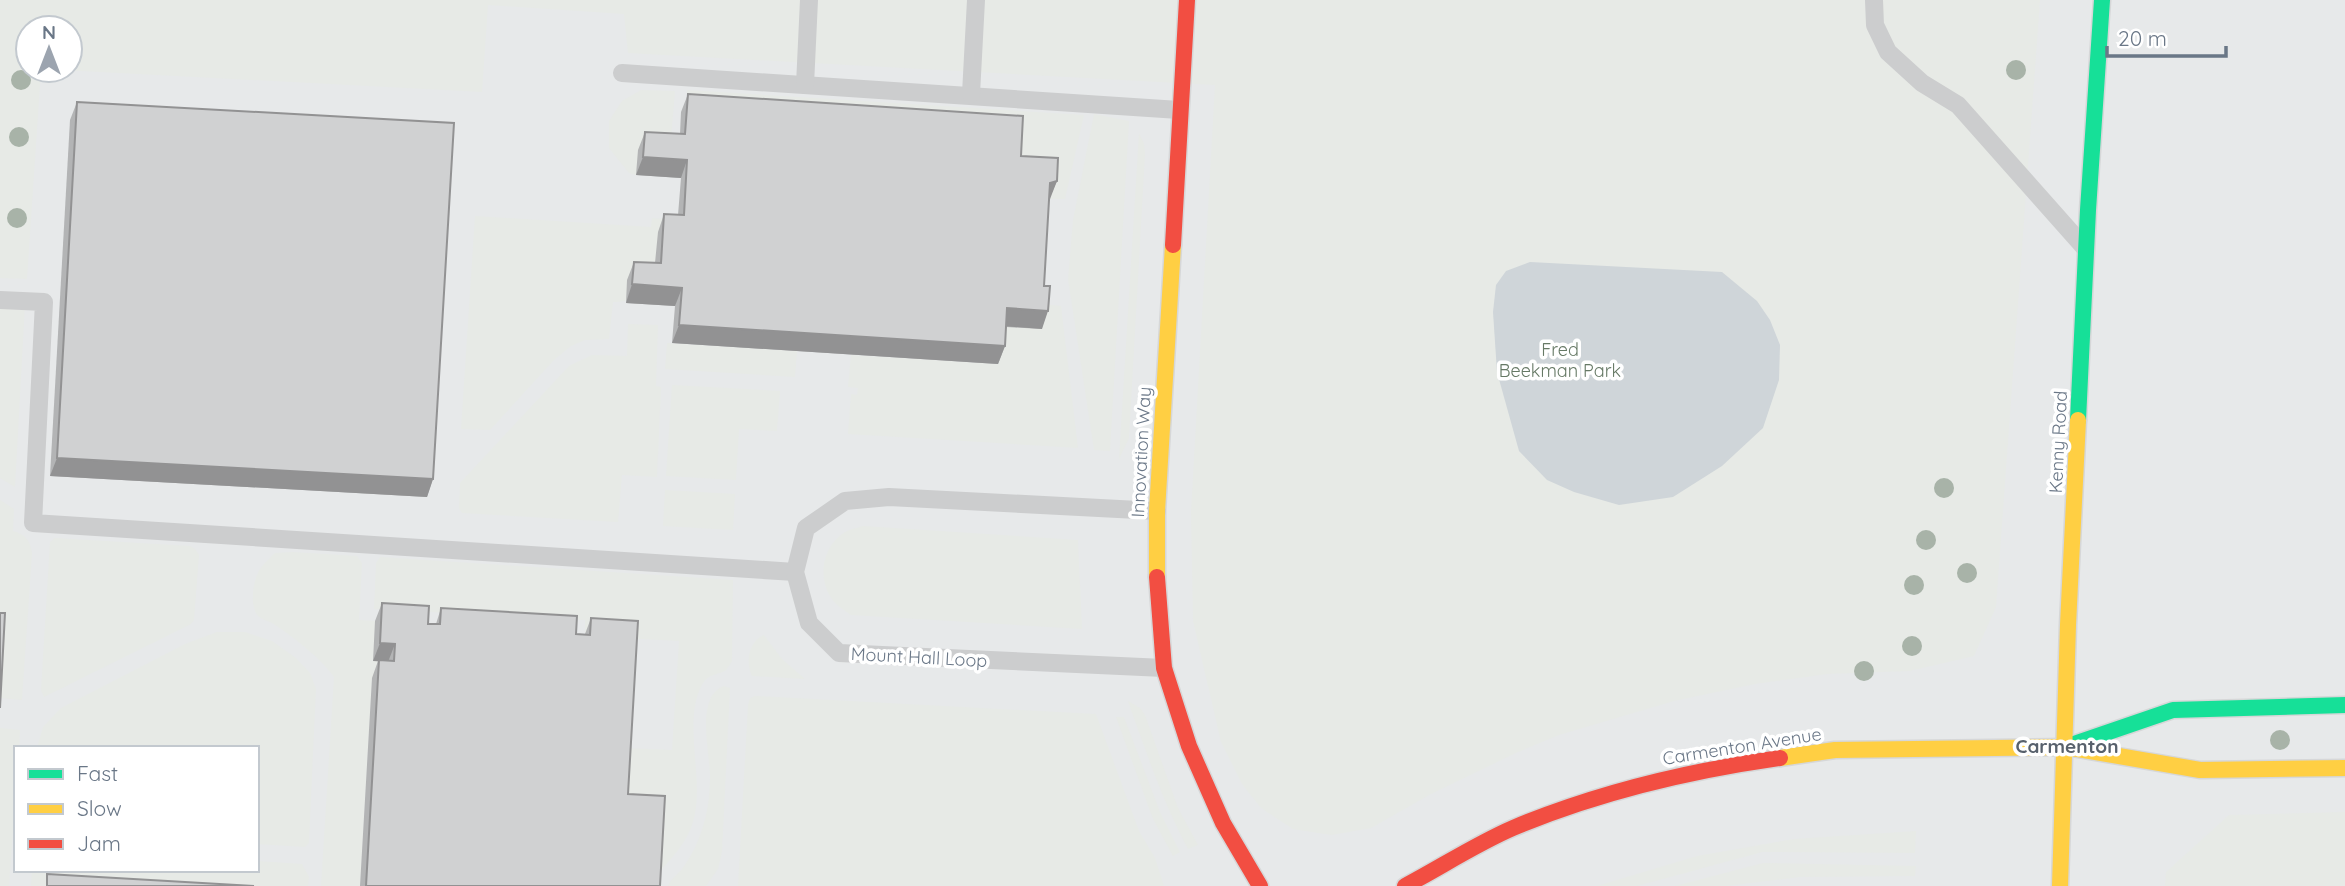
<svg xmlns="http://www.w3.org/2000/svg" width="2345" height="886" font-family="Quicksand,sans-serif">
	<rect width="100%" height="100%" fill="#f9f9f9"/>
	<!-- built -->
	<path fill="#e7e9ea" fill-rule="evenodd" d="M 0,0 L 2345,0 L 2345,886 L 0,886 ZM 28,28 L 70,28 L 70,70 L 28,70 ZM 16,748 L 257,748 L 257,870 L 16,870 Z"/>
	<!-- green -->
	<g fill="#e7eae6">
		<path d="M 0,0 L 2040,0 L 1996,607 L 1974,656 L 1909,671 L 1828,674 L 1755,684 L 1674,701 L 1559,735 L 1518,752 L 1431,794 L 1371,828 L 1332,835 L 1293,829 L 1261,808 L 1242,784 L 1221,742 L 1193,621 L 1191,512 L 1215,85 L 628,53 L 624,14 L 488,5 L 482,92 L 62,70 L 70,70 L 70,28 L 28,28 L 28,70 L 41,70 L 27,279 L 0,278 Z"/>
		<path d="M 641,90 L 675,91 L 670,152 L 639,150 L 636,175 L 629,173 L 609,148 L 609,121 L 622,101 Z"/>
		<path d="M 687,90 L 1084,115 L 1065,199 L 1050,199 L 687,113 Z"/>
		<path d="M 1094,114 L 1129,121 L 1110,451 L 1094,450 L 1068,279 L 1073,220 Z"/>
		<path d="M 1139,133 L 1144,144 L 1145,154 L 1129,438 L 1119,459 Z"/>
		<path d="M 475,216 L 651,227 L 652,218 L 677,220 C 666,251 655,303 613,302 L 609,339 L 585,340 L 571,346 L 554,360 L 490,430 L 461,429 Z"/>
		<path d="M 0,304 L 25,304 L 15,487 L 0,478 Z"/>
		<path d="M 1043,304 L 1061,306 L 1078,448 L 848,434 L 851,394 L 857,395 L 858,388 L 848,387 L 851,355 L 998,364 L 1001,326 Z"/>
		<path d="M 628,324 L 658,325 L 656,386 L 661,387 L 657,477 L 622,475 L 618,522 L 462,513 L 459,508 L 460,483 L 569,366 L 592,355 L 627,356 Z"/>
		<path d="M 667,343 L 797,351 L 795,377 L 665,369 Z"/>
		<path d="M 672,385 L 780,391 L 777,431 L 739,429 L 736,480 L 666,476 Z"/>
		<path d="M 665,490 L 735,494 L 733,530 L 663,526 Z"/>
		<path d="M 0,500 L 14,509 L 13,531 C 25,534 30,540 32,553 L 22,700 L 0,698 Z"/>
		<path d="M 863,526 L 1078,540 L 1082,629 L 851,615 C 843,609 835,605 830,596 C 817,575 824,543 847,531 C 851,529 858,528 863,526 Z"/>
		<path d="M 55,538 L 190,546 L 195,549 L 199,555 L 194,620 L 191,624 L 44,697 L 41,690 L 50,542 Z"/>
		<path d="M 292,552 L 357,556 L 362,563 L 359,620 L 375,621 L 388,662 L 372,678 L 360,886 L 321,886 L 334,677 C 320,657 292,636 272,623 C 268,621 261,619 258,616 C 249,605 253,580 260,569 C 264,563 270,558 275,553 Z"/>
		<path d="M 380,557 L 733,580 L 732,661 C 732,662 726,670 726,670 C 718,675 708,674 703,683 C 680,722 708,785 691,828 C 683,847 669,861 656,876 L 622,812 L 625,748 L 672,750 L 679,641 L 585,636 L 585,620 L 374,609 L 376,563 Z"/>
		<path d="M 217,632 L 245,632 L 272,641 L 296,658 L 310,673 L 316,689 L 309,843 L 305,847 L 257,844 L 257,748 L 37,748 L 43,727 L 61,708 L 185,644 Z"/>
		<path d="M 764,635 L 782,659 L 805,679 L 752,676 C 745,662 749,641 764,635 Z"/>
		<path d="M 724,686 L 730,688 L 722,852 L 718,869 L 706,886 L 668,886 C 672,877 680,873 685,865 C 703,838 710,808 710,777 C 710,753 695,696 724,686 Z"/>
		<path d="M 755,696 L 1096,714 L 1139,831 L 1155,858 L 1164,886 L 738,886 L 748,705 L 750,698 Z"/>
		<path d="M 1128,701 L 1140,708 L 1145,715 L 1178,808 L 1198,845 L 1188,849 C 1163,802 1146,752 1128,701 Z"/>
		<path d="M 1116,717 L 1124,717 L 1160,812 L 1180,852 L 1173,856 L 1153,819 Z"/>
		<path d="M 0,728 L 20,730 L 19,748 L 16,748 L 16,789 L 9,886 L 0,886 Z"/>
		<path d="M 2345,812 L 2345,886 L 2165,886 L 2166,872 L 2229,815 Z"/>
		<path d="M 1916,831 L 1915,853 L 1762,852 L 1637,886 L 1597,886 L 1697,856 L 1794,839 Z"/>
		<path d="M 257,861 L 302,864 L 309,877 L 308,886 L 31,886 L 32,870 L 257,870 Z"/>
		<path d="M 1763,863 L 1916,866 L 1915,876 L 1800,877 L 1725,886 L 1675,886 Z"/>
	</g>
	<!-- water -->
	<path fill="#cfd5d9" d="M 1530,262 L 1722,272 L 1757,301 L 1770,320 L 1780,345 L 1779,380 L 1763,428 L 1722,466 L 1673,497 L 1619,505 L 1574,492 L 1547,480 L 1519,451 L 1497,372 L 1493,312 L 1496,285 L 1506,271 Z"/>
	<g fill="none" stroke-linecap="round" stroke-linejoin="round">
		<defs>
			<g id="fast">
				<path d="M 2078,420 L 2088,210 L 2102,0"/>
				<path d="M 2068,746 L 2173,710 L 2345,705"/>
			</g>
			<g id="slow">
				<path d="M 1157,577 L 1157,511 L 1173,245"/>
				<path d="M 1780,758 L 1835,750 L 2066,747 L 2200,770 L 2345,768"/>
				<path d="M 2060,886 L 2068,625 L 2078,420"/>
			</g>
			<g id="jam">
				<path d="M 1173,245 L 1187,0"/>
				<path d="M 1157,577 L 1164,668 L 1189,746 L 1223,823 L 1260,886"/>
				<path d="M 1405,886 C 1441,867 1476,844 1513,828 C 1599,792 1688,771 1780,758"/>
			</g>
		</defs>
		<!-- fast casing -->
		<use href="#fast" stroke="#d6d7d8" stroke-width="19"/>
		<!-- slow casing -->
		<use href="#slow" stroke="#d6d7d8" stroke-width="19"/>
		<!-- jam casing -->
		<use href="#jam" stroke="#d6d7d8" stroke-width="19"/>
		<!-- lane -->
		<g stroke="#cccdce" stroke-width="18">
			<path d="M 1874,0 L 1875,25 L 1888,52 L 1922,83 L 1958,105 L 2084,247"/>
			<path d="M 622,73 L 1179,110"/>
			<path d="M 805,85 L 809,0"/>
			<path d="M 971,94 L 976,0"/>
			<path d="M 0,300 L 44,302 L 33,523 L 795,572"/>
			<path d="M 1157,511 L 889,497 L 845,501 L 806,528 L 795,572 L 809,623 L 839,653 L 1164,668"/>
		</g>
		<!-- fast -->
		<use href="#fast" stroke="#16e098" stroke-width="16"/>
		<!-- slow -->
		<use href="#slow" stroke="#ffcf43" stroke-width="16"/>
		<!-- jam -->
		<use href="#jam" stroke="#f24e42" stroke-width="16"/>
	</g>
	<!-- trees -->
	<g fill="#a8b3a8">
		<circle cx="2016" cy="70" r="10"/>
		<circle cx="21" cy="80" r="10"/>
		<circle cx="19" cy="137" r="10"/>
		<circle cx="17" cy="218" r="10"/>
		<circle cx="1944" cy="488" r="10"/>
		<circle cx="1926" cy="540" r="10"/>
		<circle cx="1967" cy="573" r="10"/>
		<circle cx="1914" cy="585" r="10"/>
		<circle cx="1912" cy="646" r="10"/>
		<circle cx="1864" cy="671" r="10"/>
		<circle cx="2280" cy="740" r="10"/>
	</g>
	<!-- wall -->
	<g fill="#b3b4b5">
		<path d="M 688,94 L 1021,156 L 1057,181 L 1049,199 L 1042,329 L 1006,327 L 1005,346 L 998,364 L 672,343 L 675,306 L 626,303 L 627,280 L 634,262 L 655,263 L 658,232 L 664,214 L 678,215 L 681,178 L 636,175 L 638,150 L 645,132 L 680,134 L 681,112 Z"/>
		<path d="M 77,102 L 433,479 L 427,497 L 50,476 L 70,120 Z"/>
		<path d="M 382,603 L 428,624 L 436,624 L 441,608 L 576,634 L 585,634 L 591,618 L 628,794 L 660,886 L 360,886 L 372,678 L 378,661 L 373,661 L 375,621 Z"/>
	</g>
	<!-- shaded-wall -->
	<g fill="#929293">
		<path d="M 643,157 L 687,160 L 681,178 L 636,175 Z"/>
		<path d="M 1057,181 L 1050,199 L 1044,201 L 1050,183 Z"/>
		<path d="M 632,284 L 682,288 L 675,306 L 626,303 Z"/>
		<path d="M 1007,308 L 1048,311 L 1042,329 L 1001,326 Z"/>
		<path d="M 679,325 L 1005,346 L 998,364 L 672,343 Z"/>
		<path d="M 57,458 L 433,479 L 427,497 L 50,476 Z"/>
		<path d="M 380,643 L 395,644 L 388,662 L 373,661 Z"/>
	</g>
	<!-- building -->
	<g fill="#d0d1d2" stroke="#929293" stroke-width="2">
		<path d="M 688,94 L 1023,116 L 1021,156 L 1058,158 L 1057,181 L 1050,183 L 1044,286 L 1050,286 L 1048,311 L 1007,308 L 1005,346 L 679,325 L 682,288 L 632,284 L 634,262 L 661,263 L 664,214 L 684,215 L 687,160 L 643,157 L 645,132 L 685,134 Z"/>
		<path d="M 77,102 L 454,123 L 433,479 L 57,458 Z"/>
		<path d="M 382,603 L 429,606 L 428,624 L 440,624 L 441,608 L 577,616 L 576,634 L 590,635 L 591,618 L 638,621 L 628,794 L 665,796 L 660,886 L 366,886 L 379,660 L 394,661 L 395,644 L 380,643 Z"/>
		<path d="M 0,613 L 5,613 L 0,708 Z"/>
		<path d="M 47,874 L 254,886 L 47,886 Z"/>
	</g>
	<g text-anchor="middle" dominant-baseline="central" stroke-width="7" stroke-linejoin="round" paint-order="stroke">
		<!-- park labels -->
		<g font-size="18" fill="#667965" stroke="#fff">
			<text x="1560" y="349">Fred<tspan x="1560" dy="21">Beekman Park</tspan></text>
		</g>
		<!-- street labels -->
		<g font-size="18" fill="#6a7787" stroke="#fff">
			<text transform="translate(2058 442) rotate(-87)">Kenny Road</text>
			<text transform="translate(1141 452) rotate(-87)">Innovation Way</text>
			<text transform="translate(919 657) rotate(3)">Mount Hall Loop</text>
			<text transform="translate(1742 746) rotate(-9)">Carmenton Avenue</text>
		</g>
		<!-- neighbourhood labels -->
		<g font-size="19" font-weight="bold" fill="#58616c" stroke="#fff">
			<text x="2067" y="746">Carmenton</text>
		</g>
	</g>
	<!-- legend -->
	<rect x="14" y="746" width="245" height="126" fill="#ffffff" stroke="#c3c9cf" stroke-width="2"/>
	<rect x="28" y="769" width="35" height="10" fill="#16e098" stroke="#c3c9cf" stroke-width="2"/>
	<text x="77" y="781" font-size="21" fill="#6a7787">Fast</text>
	<rect x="28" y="804" width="35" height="10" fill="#ffcf43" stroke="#c3c9cf" stroke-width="2"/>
	<text x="77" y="816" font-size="21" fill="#6a7787">Slow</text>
	<rect x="28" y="839" width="35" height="10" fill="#f24e42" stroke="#c3c9cf" stroke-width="2"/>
	<text x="77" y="851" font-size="21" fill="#6a7787">Jam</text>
	<!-- north arrow -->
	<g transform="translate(49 49)"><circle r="33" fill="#ffffff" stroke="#c3c9cf" stroke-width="2"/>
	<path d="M0-5L12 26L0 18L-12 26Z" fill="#9ca4af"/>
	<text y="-10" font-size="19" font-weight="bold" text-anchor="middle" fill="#6a7787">N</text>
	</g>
	<!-- scale -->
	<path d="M2107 46v10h119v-10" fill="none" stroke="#6a7787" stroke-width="3.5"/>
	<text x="2118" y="46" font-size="21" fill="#6a7787" stroke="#ffffff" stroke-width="5" paint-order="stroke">20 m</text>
</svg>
